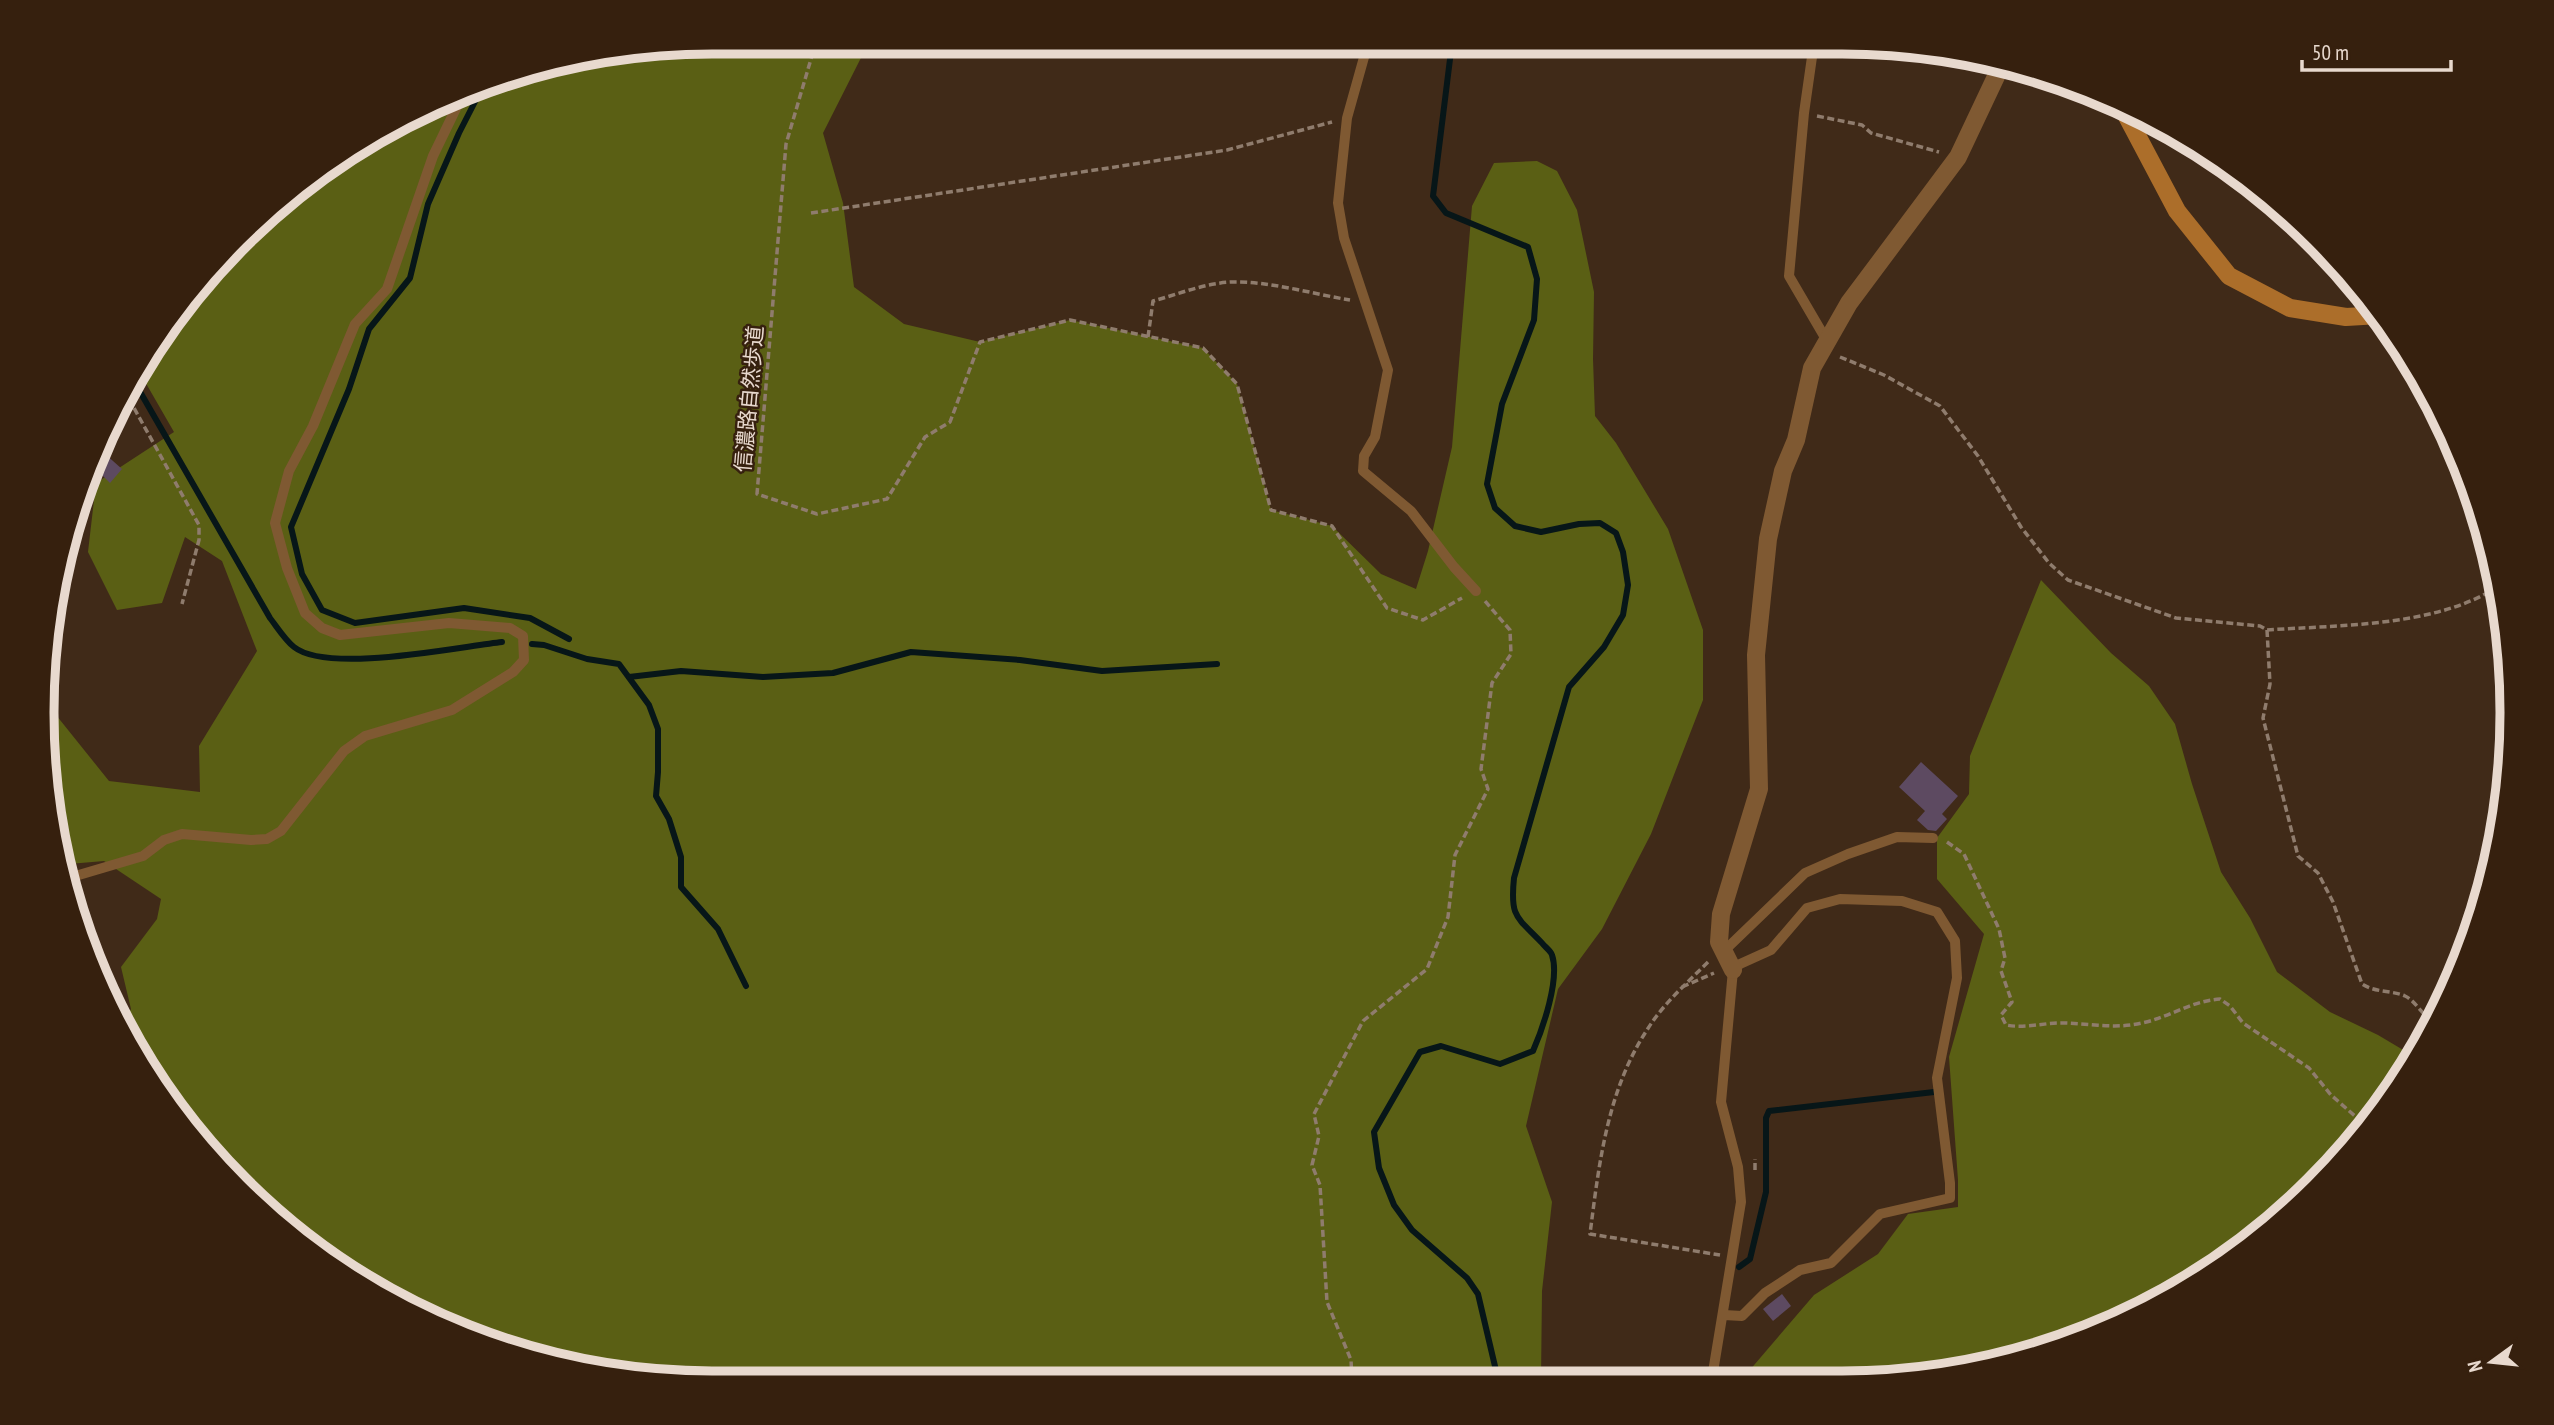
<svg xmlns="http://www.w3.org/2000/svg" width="2554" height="1425" font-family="'PT Sans Narrow','Noto Sans JP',sans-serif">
	<rect width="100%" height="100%" fill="#402a18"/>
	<!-- green -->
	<g fill="#5a5f14">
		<path d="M 713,42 L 869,42 L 823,133 L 843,203 L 854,287 L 904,324 L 980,342 L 1070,320 L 1203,348 L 1237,384 L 1271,510 L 1332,526 L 1381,574 L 1416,589 L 1428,551 L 1452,447 L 1472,206 L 1494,163 L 1537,161 L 1557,171 L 1577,210 L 1594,292 L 1593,359 L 1595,416 L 1616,443 L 1668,529 L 1703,630 L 1703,700 L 1651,834 L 1602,929 L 1558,989 L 1526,1126 L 1552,1202 L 1542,1291 L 1541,1379 L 669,1382 L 539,1360 L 377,1293 L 208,1154 L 125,1021 L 131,1009 L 121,967 L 157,919 L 161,899 L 104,861 L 69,864 L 43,756 L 48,705 L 109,781 L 200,792 L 199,746 L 257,651 L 222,561 L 185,537 L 162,603 L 117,610 L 88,552 L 96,483 L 174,432 L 140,373 L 155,340 L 305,180 L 497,77 Z"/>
		<path d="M 2041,580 L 2111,653 L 2149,686 L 2175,724 L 2192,784 L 2221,872 L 2250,918 L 2277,972 L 2330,1012 L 2378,1035 L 2415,1057 L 2316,1186 L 2214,1270 L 2057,1347 L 1929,1377 L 1743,1378 L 1814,1295 L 1878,1254 L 1908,1214 L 1958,1207 L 1958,1180 L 1949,1057 L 1984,934 L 1937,879 L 1937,838 L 1969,794 L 1970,756 Z"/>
	</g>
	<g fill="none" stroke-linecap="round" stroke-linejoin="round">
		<!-- stream -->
		<g stroke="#071618" stroke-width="6">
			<path d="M 1452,43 L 1433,196 L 1446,213 L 1528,247 L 1537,279 L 1534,320 L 1502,404 L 1487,484 L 1495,508 L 1515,526 L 1541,532 L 1579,524 L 1600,523 L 1616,533 L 1623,552 L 1628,585 L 1623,615 L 1604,647 L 1569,687 L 1514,878 C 1510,917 1516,916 1542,943 C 1545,947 1551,951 1552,955 C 1560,979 1543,1028 1533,1051 L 1500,1064 L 1441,1046 L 1420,1052 L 1374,1132 L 1379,1168 L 1394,1205 L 1412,1230 L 1467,1278 L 1478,1294 L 1498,1379"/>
			<path d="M 484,84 L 459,133 L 428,204 L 410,278 L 369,329 L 349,389 L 291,527 L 302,574 L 322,610 L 355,623 L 464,608 L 530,618 L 569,639"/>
			<path d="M 135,383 L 270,618 C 277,627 285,640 294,647 C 328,674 457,647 502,642"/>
			<path d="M 532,644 L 544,645 L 587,659 L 619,664 L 649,705 L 658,729 L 658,772 L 656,796 L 669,819 L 681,857 L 681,887 L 718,929 L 746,986"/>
			<path d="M 629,677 L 681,671 L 763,677 L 833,673 L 911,652 L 1020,660 L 1102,671 L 1217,664"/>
			<path d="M 1739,1267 L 1750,1259 L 1766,1192 L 1766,1118 L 1769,1111 L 1934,1092"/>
		</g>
	</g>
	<!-- building -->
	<g fill="#5d4a61">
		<path d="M 104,453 L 122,469 L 110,483 L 96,469 Z"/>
		<path d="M 1921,762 L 1958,796 L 1942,814 L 1947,819 L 1936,831 L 1928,830 L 1917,820 L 1925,811 L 1899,787 Z"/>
		<path d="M 1782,1294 L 1791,1306 L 1773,1321 L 1763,1309 Z"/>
	</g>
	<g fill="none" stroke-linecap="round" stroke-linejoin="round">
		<!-- path -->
		<g stroke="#8f7c6d" stroke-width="3.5" stroke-dasharray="7 3.5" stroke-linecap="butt">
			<path d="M 816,42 L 786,144 L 757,494 L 817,514 L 887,499 L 925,437 L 950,422 L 980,342 L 1070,320 L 1203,348 L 1237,384 L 1271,510 L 1332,526 L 1387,608 L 1423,620 L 1462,598"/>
			<path d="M 1817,116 L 1862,125 L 1871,133 L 1939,152"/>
			<path d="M 811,213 L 1227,150 L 1332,122"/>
			<path d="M 1148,337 L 1153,301 C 1179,294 1205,283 1232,282 C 1269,281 1313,294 1350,300"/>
			<path d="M 1840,357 L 1884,375 L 1940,406 L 1978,456 L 2021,527 L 2049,563 L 2068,580 L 2176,618 L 2260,626 L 2267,630 C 2338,625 2436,627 2497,587"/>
			<path d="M 129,399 L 199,525 L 199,540 L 182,604"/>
			<path d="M 2267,630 L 2270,684 L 2263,718 L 2298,856 L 2318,873 L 2333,902 L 2362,984 C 2376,993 2391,990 2405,996 C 2416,1001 2421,1015 2434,1021"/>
			<path d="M 1947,842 L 1964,854 L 1999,929 L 2005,958 L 2001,971 L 2012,1002 L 2001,1015 L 2006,1025 C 2026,1029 2045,1022 2066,1023 C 2091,1024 2117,1029 2142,1023 C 2170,1017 2191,1001 2220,999 L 2230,1006 L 2243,1023 L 2309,1068 L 2331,1095 L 2364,1124"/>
			<path d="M 1708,962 C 1686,984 1663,1004 1647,1030 C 1607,1091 1599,1164 1590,1234 L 1720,1255"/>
			<path d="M 1682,987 L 1714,973"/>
			<path d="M 1755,1170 L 1755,1159"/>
			<path d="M 1352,1379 L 1351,1360 L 1327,1302 L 1320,1185 L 1312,1165 L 1319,1136 L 1314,1114 L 1363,1021 L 1427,969 L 1448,917 L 1455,855 L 1488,789 L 1481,769 L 1492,683 L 1511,654 L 1510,630 L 1484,600"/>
		</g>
		<!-- lane -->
		<g stroke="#7f5932" stroke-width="10">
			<path d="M 1368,43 L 1347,118 L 1338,203 L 1344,238 L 1388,370 L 1375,437 L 1364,456 L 1363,471 L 1411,511 L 1454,567 L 1476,591"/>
			<path d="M 1814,43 L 1804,113 L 1789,276 L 1827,341"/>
			<path d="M 72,877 L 143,856 L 164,840 L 182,834 L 251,840 L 267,839 L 281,831 L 344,751 L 365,736 L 452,710 L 513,672 L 524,660 L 523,636 L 510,628 L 449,623 L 340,635 L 322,628 L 305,613 L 287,568 L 275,523 L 289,471 L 313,426 L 355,324 L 387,289 L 433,156 L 462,96"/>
			<path d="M 1724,951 L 1805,873 L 1848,854 L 1897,837 L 1933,838"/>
			<path d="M 1712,1378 L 1741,1202 L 1738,1167 L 1721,1102 L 1733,970 L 1740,964 L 1771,950 L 1807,908 L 1840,899 L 1902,901 L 1937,912 L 1955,941 L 1957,978 L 1937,1078 L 1950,1183 L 1950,1198 L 1880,1214 L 1831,1263 L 1800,1270 L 1765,1293 L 1742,1316 L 1724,1315"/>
		</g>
		<!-- street -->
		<path stroke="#7f5932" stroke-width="18" d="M 1733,970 L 1719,942 L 1721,914 L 1759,789 L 1756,655 L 1768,539 L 1783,471 L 1796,440 L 1812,368 L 1849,303 L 1958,157 L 2001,66"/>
		<!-- secondary -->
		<path stroke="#ac6e2a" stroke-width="18" d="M 2122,107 L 2177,211 L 2229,276 L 2290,308 L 2346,317 L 2380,315"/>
	</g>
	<g text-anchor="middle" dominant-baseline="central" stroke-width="5" stroke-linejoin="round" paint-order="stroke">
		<!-- street labels -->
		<g font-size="21" fill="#e8d9ce" stroke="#36200e">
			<text transform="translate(749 399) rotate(-85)">信濃路自然歩道</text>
		</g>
	</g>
	<!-- crop -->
	<path d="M0 0H2554V1425H0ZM712 54H1842A658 658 0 0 1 2500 712V713A658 658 0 0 1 1842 1371H712A658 658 0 0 1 54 713V712A658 658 0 0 1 712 54Z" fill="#36200e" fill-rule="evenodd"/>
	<path fill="none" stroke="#e8d9ce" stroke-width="9" d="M712 54H1842A658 658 0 0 1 2500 712V713A658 658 0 0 1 1842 1371H712A658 658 0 0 1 54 713V712A658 658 0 0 1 712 54Z"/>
	<!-- north arrow -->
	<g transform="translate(2491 1362) rotate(255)" stroke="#36200e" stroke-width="5" paint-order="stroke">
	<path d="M0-5L12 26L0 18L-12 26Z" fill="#e8d9ce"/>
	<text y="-10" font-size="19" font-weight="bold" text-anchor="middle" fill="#e8d9ce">N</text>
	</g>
	<!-- scale -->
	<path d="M2302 60v10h149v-10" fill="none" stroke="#e8d9ce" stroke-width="3.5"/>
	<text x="2312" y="60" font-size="21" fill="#e8d9ce" stroke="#36200e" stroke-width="5" paint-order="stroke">50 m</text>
</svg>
